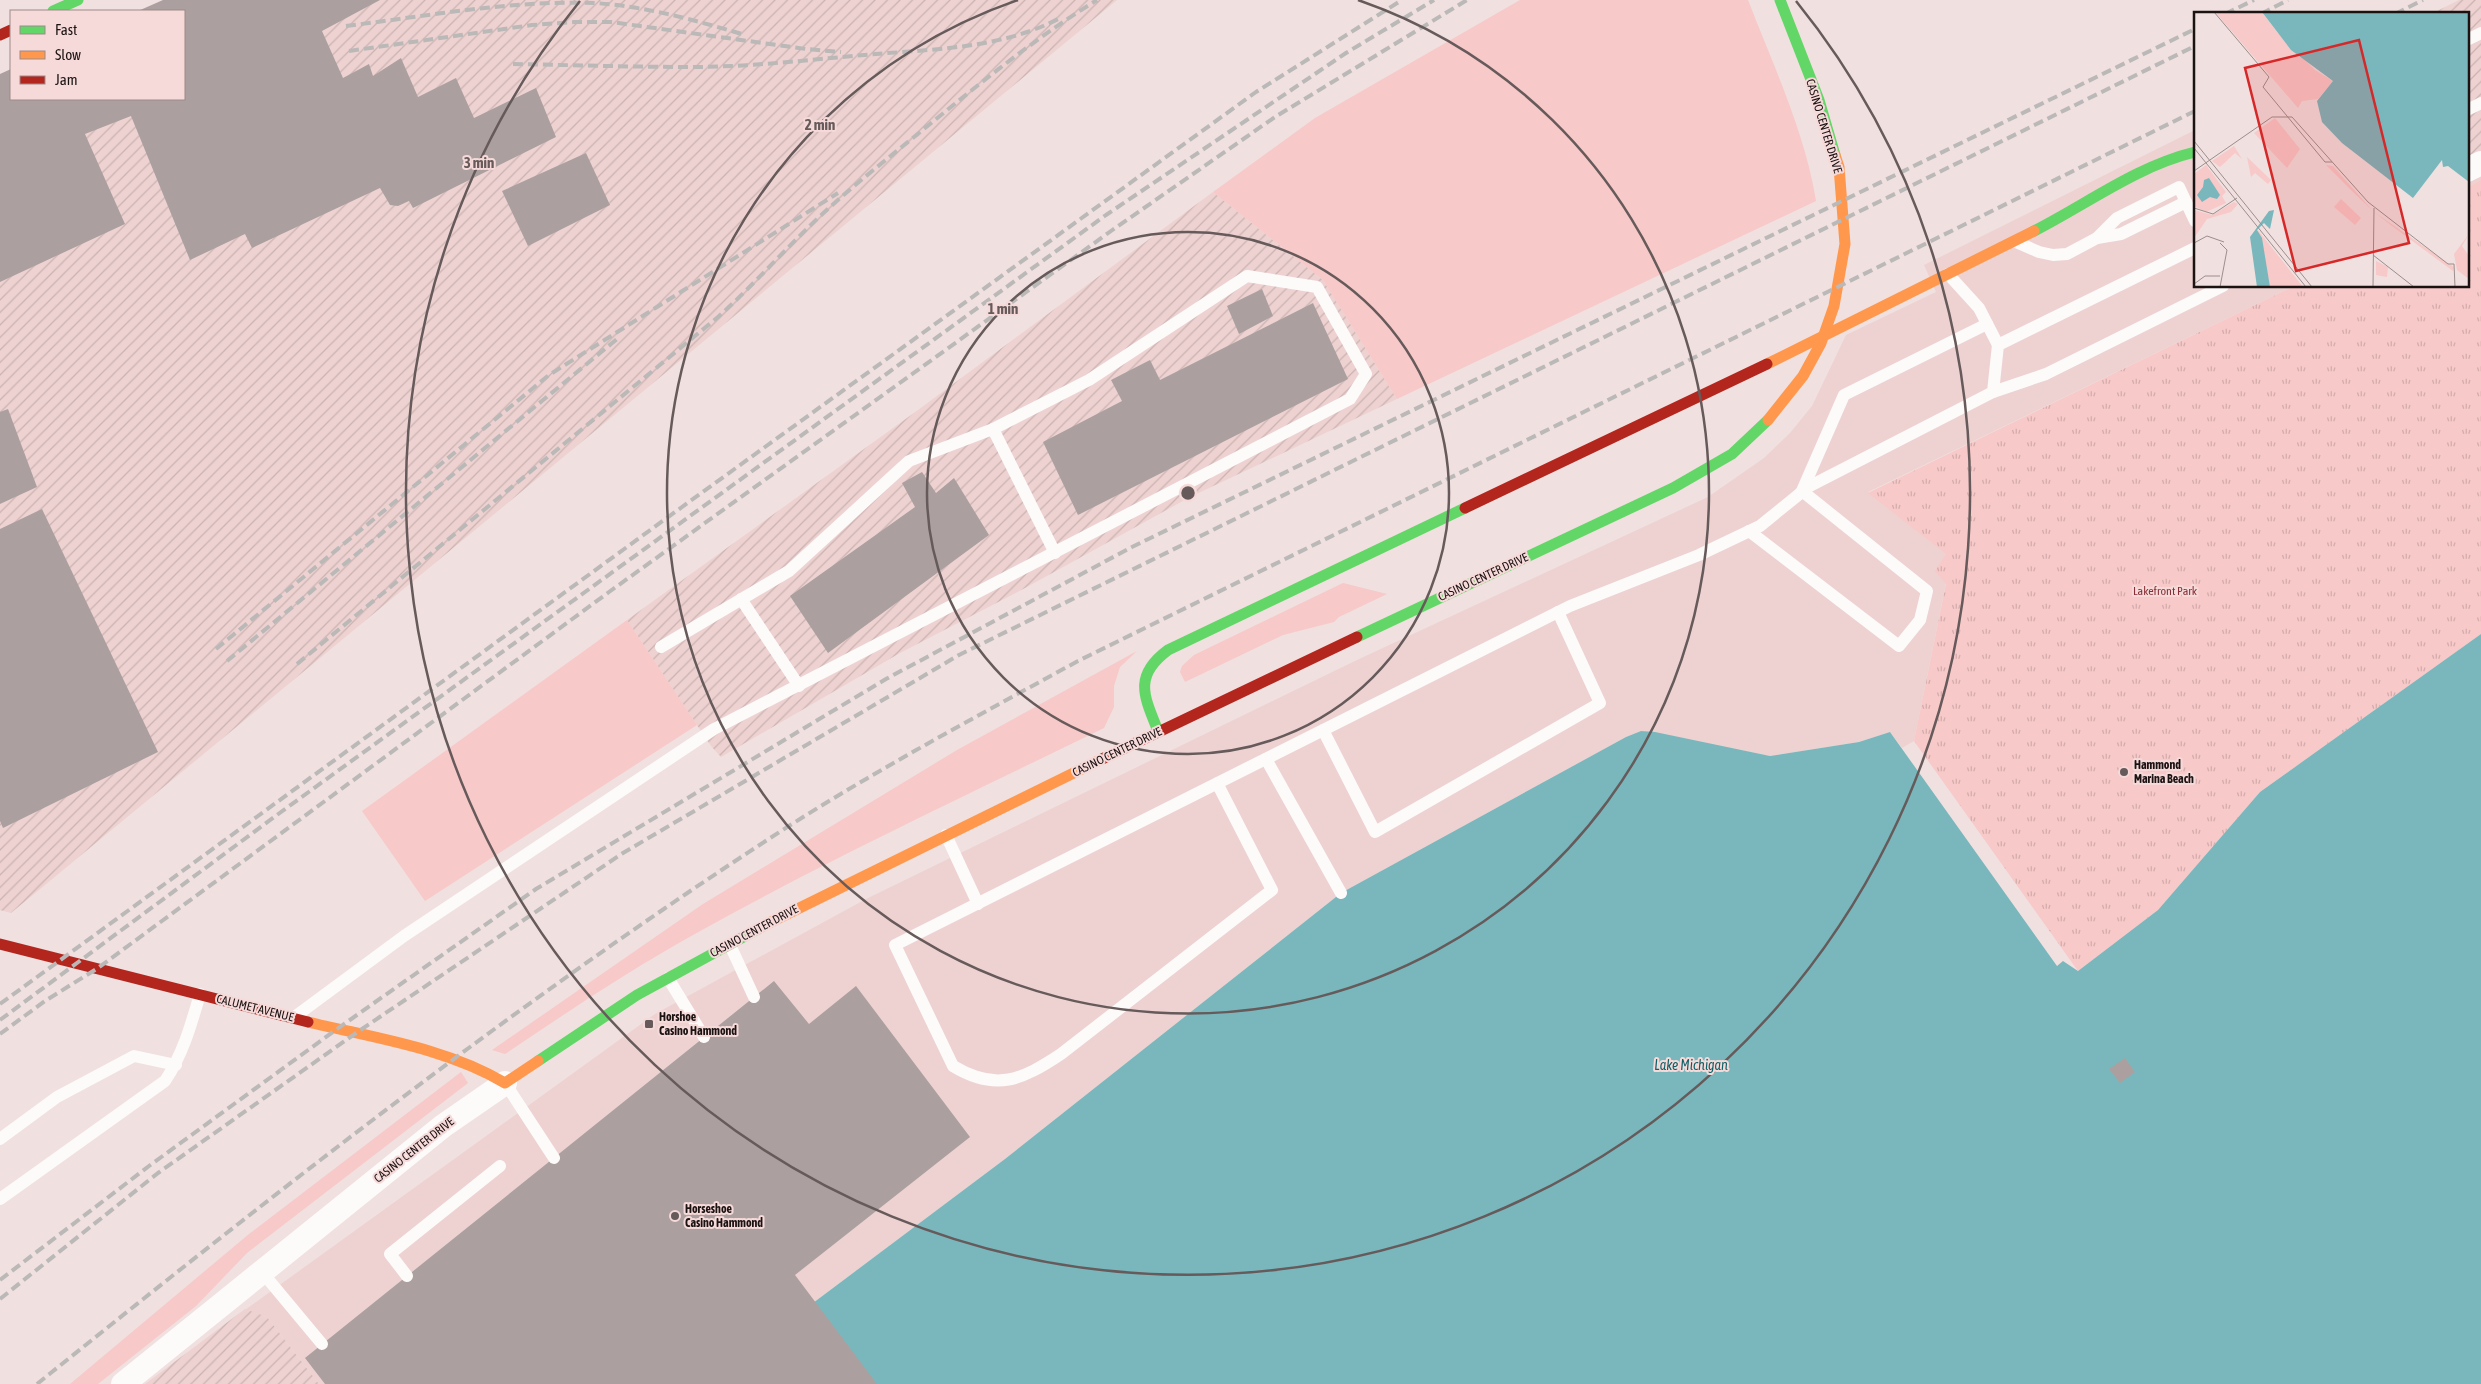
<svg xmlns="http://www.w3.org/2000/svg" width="2481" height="1384" font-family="'Asap Condensed',sans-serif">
	<defs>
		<pattern id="industrial-furrows" width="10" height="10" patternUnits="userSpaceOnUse" patternTransform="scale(1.25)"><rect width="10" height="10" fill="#edd2d1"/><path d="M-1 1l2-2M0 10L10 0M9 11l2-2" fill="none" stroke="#cbb3b2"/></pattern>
		<pattern id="park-tufts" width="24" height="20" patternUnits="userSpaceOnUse" patternTransform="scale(1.25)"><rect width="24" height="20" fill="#f7c9c8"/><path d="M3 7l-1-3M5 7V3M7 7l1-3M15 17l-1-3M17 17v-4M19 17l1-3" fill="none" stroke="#d3acab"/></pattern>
	</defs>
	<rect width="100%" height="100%" fill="#f0e0df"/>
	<!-- built -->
	<path fill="#edd2d1" d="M 2195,130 L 2195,286 L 2294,286 L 1868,492 L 1947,554 L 1946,583 L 1914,741 L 1902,748 L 1890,732 L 1859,742 L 1770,756 L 1641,731 L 1626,737 L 1341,893 L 1005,1159 L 813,1303 L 716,1384 L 319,1384 L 267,1317 L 245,1310 L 655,1014 L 866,899 L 1357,660 L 1708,497 L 1764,458 L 1790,433 L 1812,406 L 1846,335 L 1936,292 L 1924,265 Z"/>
	<!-- industrial -->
	<g fill="url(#industrial-furrows)">
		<path d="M 184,0 L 1117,0 L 11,913 L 0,910 L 0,83 L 11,78 L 11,99 L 184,99 L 184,11 L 159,11 Z"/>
		<path d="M 2459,0 L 2481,0 L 2481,180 L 2467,187 L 2467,14 L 2431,14 Z"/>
		<path d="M 1213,192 L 1323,280 L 1397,399 L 1190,497 L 1025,588 L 900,653 L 721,757 L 711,746 L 627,620 L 918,410 Z"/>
		<path d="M 245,1309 L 267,1317 L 319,1384 L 145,1384 Z"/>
	</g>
	<!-- grass -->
	<g fill="#f7c9c8">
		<path d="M 1520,0 L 1748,0 C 1773,65 1805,132 1816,201 L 1397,399 L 1323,280 L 1213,192 L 1315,118 Z"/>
		<path d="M 1343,583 L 1387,594 L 1339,617 L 1334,622 L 1283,635 L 1185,682 L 1180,672 L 1182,666 L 1194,655 Z"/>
		<path d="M 627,620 L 697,725 L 425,901 L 362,811 Z"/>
		<path d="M 1137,651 L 1120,667 L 1114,686 L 1114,707 L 1104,728 C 967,795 827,860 693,935 C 628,971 566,1013 505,1054 L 492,1050 L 703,904 L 957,750 Z"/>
		<path d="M 461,1072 L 468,1083 L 247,1253 L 196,1306 L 98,1384 L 70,1384 L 249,1234 Z"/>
	</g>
	<!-- park -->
	<path fill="url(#park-tufts)" d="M 2481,180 L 2481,634 L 2260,792 L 2158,910 L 2078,971 L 1914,741 L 1946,584 L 1935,571 L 1946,554 L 1868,493 L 2294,286 L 2467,286 L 2467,187 Z"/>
	<!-- water -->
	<path fill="#79b7bd" d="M 2481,634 L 2481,1384 L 716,1384 L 813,1303 L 1005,1159 L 1341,893 L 1626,737 L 1641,731 L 1655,732 L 1770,756 L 1859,742 L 1890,732 L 2057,966 L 2063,961 L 2078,971 L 2158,910 L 2260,792 Z"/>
	<!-- building -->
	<g fill="#aba09f">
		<path d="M 163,0 L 380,0 L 322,31 L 343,78 L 369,64 L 373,76 L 401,58 L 418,97 L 456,78 L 474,118 L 536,88 L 556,137 L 413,208 L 409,201 L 398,206 L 390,205 L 380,188 L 252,248 L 245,234 L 190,260 L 131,116 L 85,134 L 125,224 L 0,282 L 0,74 L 11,69 L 11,99 L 184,99 L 184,11 L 138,11 Z"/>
		<path d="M 586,153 L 610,205 L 528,246 L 502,191 Z"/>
		<path d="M 1262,289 L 1273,316 L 1239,334 L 1227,306 Z"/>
		<path d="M 1313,303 L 1348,379 L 1078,515 L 1043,442 L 1122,401 L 1111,380 L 1150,360 L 1160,380 Z"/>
		<path d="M 8,409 L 37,487 L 0,504 L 0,412 Z"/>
		<path d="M 922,472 L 936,493 L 954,478 L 989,535 L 828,653 L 790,596 L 915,507 L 902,483 Z"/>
		<path d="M 42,509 L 158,752 L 3,828 L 0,821 L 0,529 Z"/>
		<path d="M 774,981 L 809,1024 L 856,986 L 970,1137 L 795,1275 L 877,1384 L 325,1384 L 305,1358 Z"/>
		<path d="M 2125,1058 L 2135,1072 L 2120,1083 L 2109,1069 Z"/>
	</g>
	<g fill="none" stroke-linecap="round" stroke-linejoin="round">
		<!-- lane -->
		<g stroke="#fdfafa" stroke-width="12">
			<path d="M 2467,40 L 2481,33"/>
			<path d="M 2467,110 L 2481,103"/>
			<path d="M 2097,238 L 2117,218 L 2179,187 L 2186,202"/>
			<path d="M 2016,242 L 2039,252 L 2053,255 L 2067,254 L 2097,238 L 2121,234 L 2186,202 L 2195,221"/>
			<path d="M 1948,274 L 1979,308 L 1998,345"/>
			<path d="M 1993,392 L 2046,374 L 2223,286"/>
			<path d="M 993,429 L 1055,553"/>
			<path d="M 1749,531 L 1899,646 L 1920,620 L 1927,591 L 1802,491 L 1844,395 L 1987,324"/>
			<path d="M 741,599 L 799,686"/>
			<path d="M 1323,730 L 1375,832 L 1600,703 L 1558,612"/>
			<path d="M 1266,759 L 1341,893"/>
			<path d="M 1217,783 L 1272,890 L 1061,1054 C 1022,1080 996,1092 953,1066 L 895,945 L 1570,606 L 1699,555 L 1760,526 L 1808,487 L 1993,392 L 1998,345 L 2195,248"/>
			<path d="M 946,835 L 978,904"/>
			<path d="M 730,945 L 754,997"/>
			<path d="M 668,978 L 704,1037"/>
			<path d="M 293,1018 L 404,936 L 714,729 L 1350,399 L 1366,374 L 1317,287 L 1247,276 L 1089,380 L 993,429 L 909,461 L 789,571 L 661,647"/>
			<path d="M 505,1083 L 554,1158"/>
			<path d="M 0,1139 L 57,1097 L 134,1056 L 176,1065"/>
			<path d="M 0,1199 L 165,1081 C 183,1054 191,1025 200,994"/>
			<path d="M 262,1272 L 322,1344"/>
			<path d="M 407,1276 L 390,1254 L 500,1166"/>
		</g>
		<!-- street -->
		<g stroke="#fdfafa" stroke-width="24">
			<path d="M 2467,170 L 2481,163"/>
			<path d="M 123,1384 L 443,1126 L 505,1083"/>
		</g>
		<!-- fast -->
		<g stroke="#63d668" stroke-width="11">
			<path d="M 1780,0 L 1819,100 L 1835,155"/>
			<path d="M 53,11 L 78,0"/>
			<path d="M 2034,231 C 2087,204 2137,166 2195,152"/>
			<path d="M 1357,637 L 1673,488 L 1732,454 L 1768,420"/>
			<path d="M 1158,731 C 1144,696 1133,676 1168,650 L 1465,508"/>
			<path d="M 538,1061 L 637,995 L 769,923"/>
		</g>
		<!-- slow -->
		<g stroke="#ff974d" stroke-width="11">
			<path d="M 1767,364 L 2034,231"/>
			<path d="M 1768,420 L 1803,376 L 1821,343 L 1834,306 L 1845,244 L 1839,167 L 1835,155"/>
			<path d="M 769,923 L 1102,759"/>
			<path d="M 308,1022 C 374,1038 446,1048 505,1083 L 538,1061"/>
		</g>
		<!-- jam -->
		<g stroke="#b3261e" stroke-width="11">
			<path d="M 0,35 L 11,30"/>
			<path d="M 1465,508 L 1767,364"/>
			<path d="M 1102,759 L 1357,637"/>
			<path d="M 0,944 L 308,1022"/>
		</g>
		<!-- rail -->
		<g stroke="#bbb8b8" stroke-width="4" stroke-dasharray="10 5" stroke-linecap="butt">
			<path d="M 2225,14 L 2254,0"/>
			<path d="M 2261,14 L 2288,0"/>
			<path d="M 2395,14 L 2423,0"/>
			<path d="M 346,26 C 428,16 512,0 594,3 C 645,6 694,20 742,34"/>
			<path d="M 349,51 L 532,25 L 574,22 L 611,22 L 806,49 L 841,52"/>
			<path d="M 513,64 C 572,65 632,67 691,67 C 753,67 815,59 876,54 C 937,49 1002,48 1058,19"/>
			<path d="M 216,649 L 549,375 L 838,193"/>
			<path d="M 227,661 L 617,339"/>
			<path d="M 297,664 L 718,317 C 757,282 790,243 829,208 C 861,179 896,152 930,124 C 984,80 1037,37 1097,0"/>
			<path d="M 0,1004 L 664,520 L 1256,92 L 1402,0"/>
			<path d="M 0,1020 L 281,812 L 1106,215 L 1346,53 L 1434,0"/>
			<path d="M 0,1034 L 45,1001 L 98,968 L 609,592 L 1111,231 L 1275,117 L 1467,0"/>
			<path d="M 0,1280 L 149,1166 L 337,1029 L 536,889 L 886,679 L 1132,547 L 2195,29"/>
			<path d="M 0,1299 L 158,1173 L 356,1033 L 623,853 L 959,655 L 2195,46"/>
			<path d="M 37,1384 C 271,1196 507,1010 758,846 C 861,778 970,720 1078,661 L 2195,111"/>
		</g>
	</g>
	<!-- distance rings -->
	<g fill="none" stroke="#665a5a" stroke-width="2.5">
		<circle cx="1188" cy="493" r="261"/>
		<path d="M1358 0A521 521 0 1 1 1018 0"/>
		<path d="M1796 1A782 782 0 1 1 580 1"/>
	</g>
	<!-- markers -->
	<g fill="#665a5a" stroke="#f6dad9" stroke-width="2">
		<circle cx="2124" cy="772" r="5"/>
		<rect x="644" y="1019" width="10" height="10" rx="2.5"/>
		<circle cx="675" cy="1216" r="5"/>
	</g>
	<g text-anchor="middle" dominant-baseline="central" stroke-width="4" stroke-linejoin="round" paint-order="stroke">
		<!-- street labels -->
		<g font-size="12" fill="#1b1212" stroke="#f6dad9">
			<text transform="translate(1824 126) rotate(73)">CASINO CENTER DRIVE</text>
			<text transform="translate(1483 577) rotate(-25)">CASINO CENTER DRIVE</text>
			<text transform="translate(1117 752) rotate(-26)">CASINO CENTER DRIVE</text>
			<text transform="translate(754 931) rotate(-28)">CASINO CENTER DRIVE</text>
			<text transform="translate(255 1008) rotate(14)">CALUMET AVENUE</text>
			<text transform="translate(414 1150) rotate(-38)">CASINO CENTER DRIVE</text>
		</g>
		<!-- park labels -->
		<g font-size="12" fill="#872f35" stroke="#f6dad9">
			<text x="2165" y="591">Lakefront Park</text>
		</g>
		<!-- poi labels -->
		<g font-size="12" font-weight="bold" fill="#1b1212" stroke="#f6dad9" text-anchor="start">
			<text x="2134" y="765">Hammond<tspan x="2134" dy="14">Marina Beach</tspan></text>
			<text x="659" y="1017">Horshoe<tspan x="659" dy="14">Casino Hammond</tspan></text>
			<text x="685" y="1209">Horseshoe<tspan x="685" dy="14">Casino Hammond</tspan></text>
		</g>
		<!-- water labels -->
		<g font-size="14" font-style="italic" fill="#0d5f66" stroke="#f6dad9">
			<text x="1691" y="1065">Lake Michigan</text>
		</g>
	</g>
	<!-- overview -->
	<g transform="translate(2194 12)">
		<rect width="275" height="275" fill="#f0e0df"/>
		<path d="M 81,106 L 106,137 L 93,156 L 60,121 ZM 40,134 L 48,147 L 41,141 L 26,155 L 18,149 ZM 12,153 L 32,180 L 28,184 L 32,191 L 12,200 L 0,194 L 0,162 ZM 132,153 L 139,154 L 178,198 L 162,183 ZM 147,187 L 167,206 L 161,213 L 140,195 ZM 40,190 L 44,192 L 37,200 L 13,207 L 0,226 L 0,198 L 18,203 ZM 180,200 L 260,255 L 259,259 L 198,214 ZM 182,249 L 194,255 L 193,265 L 182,263 Z" fill="#f7c9c8"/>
		<path d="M 53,145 L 77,168 L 74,172 L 61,161 L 57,165 Z" fill="#f7c9c8"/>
		<path d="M 21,0 L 68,0 L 83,20 L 121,58 L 139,69 L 124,87 L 108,89 L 104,96 ZM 63,217 L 109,275 L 76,275 ZM 275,222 L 268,234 L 275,244 L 275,267 L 263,258 L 260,242 Z" fill="#f7c9c8"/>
		<path d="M 68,0 L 275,0 L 275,170 L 254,154 L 249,155 L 248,148 L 219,186 L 148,131 L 128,110 L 123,89 L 139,69 L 97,38 ZM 15,166 L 26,183 L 23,187 L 16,185 L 8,190 L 3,183 L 9,175 L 10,168 ZM 80,198 L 76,217 L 70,211 L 63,218 L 68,226 L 76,275 L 63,275 L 56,225 L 75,199 Z" fill="#79b7bd"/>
		<path fill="none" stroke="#9b8e8d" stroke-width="1" d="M 20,0 L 75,65 L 69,75M 69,75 L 131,150 L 138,150M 0,129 L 118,275M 0,136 L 112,275M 0,159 L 78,105 L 98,105 L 174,190 L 254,252 L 260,252 L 261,275M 0,196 L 19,202 L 43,186M 0,231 L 13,224 L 30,230M 179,243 L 220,275M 0,272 L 11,264 L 26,264M 26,275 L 33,238 L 26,231M 179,275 L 180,196"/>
		<path fill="#d62828" fill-opacity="0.15" stroke="#d62828" stroke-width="2.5" d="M 165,28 L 215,231 L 102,259 L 51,56 Z"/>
		<rect width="275" height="275" fill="none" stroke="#1b1212" stroke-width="2.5"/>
	</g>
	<circle cx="1188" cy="493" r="8" fill="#665a5a" stroke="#f6dad9" stroke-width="2.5"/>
	<g font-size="15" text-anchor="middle" font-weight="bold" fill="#665a5a" stroke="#f6dad9" stroke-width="4" stroke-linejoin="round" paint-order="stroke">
		<text x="820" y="130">2 min</text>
		<text x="479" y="168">3 min</text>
		<text x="1003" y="314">1 min</text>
	</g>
	<!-- legend -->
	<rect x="10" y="10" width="175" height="90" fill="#f6dad9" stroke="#9e8a89"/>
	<rect x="20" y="26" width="25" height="8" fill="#63d668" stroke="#9e8a89"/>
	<text x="55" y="35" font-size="15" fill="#1b1212">Fast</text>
	<rect x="20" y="51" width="25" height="8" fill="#ff974d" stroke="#9e8a89"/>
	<text x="55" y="60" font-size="15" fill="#1b1212">Slow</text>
	<rect x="20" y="76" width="25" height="8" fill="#b3261e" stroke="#9e8a89"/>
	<text x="55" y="85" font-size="15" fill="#1b1212">Jam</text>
</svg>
